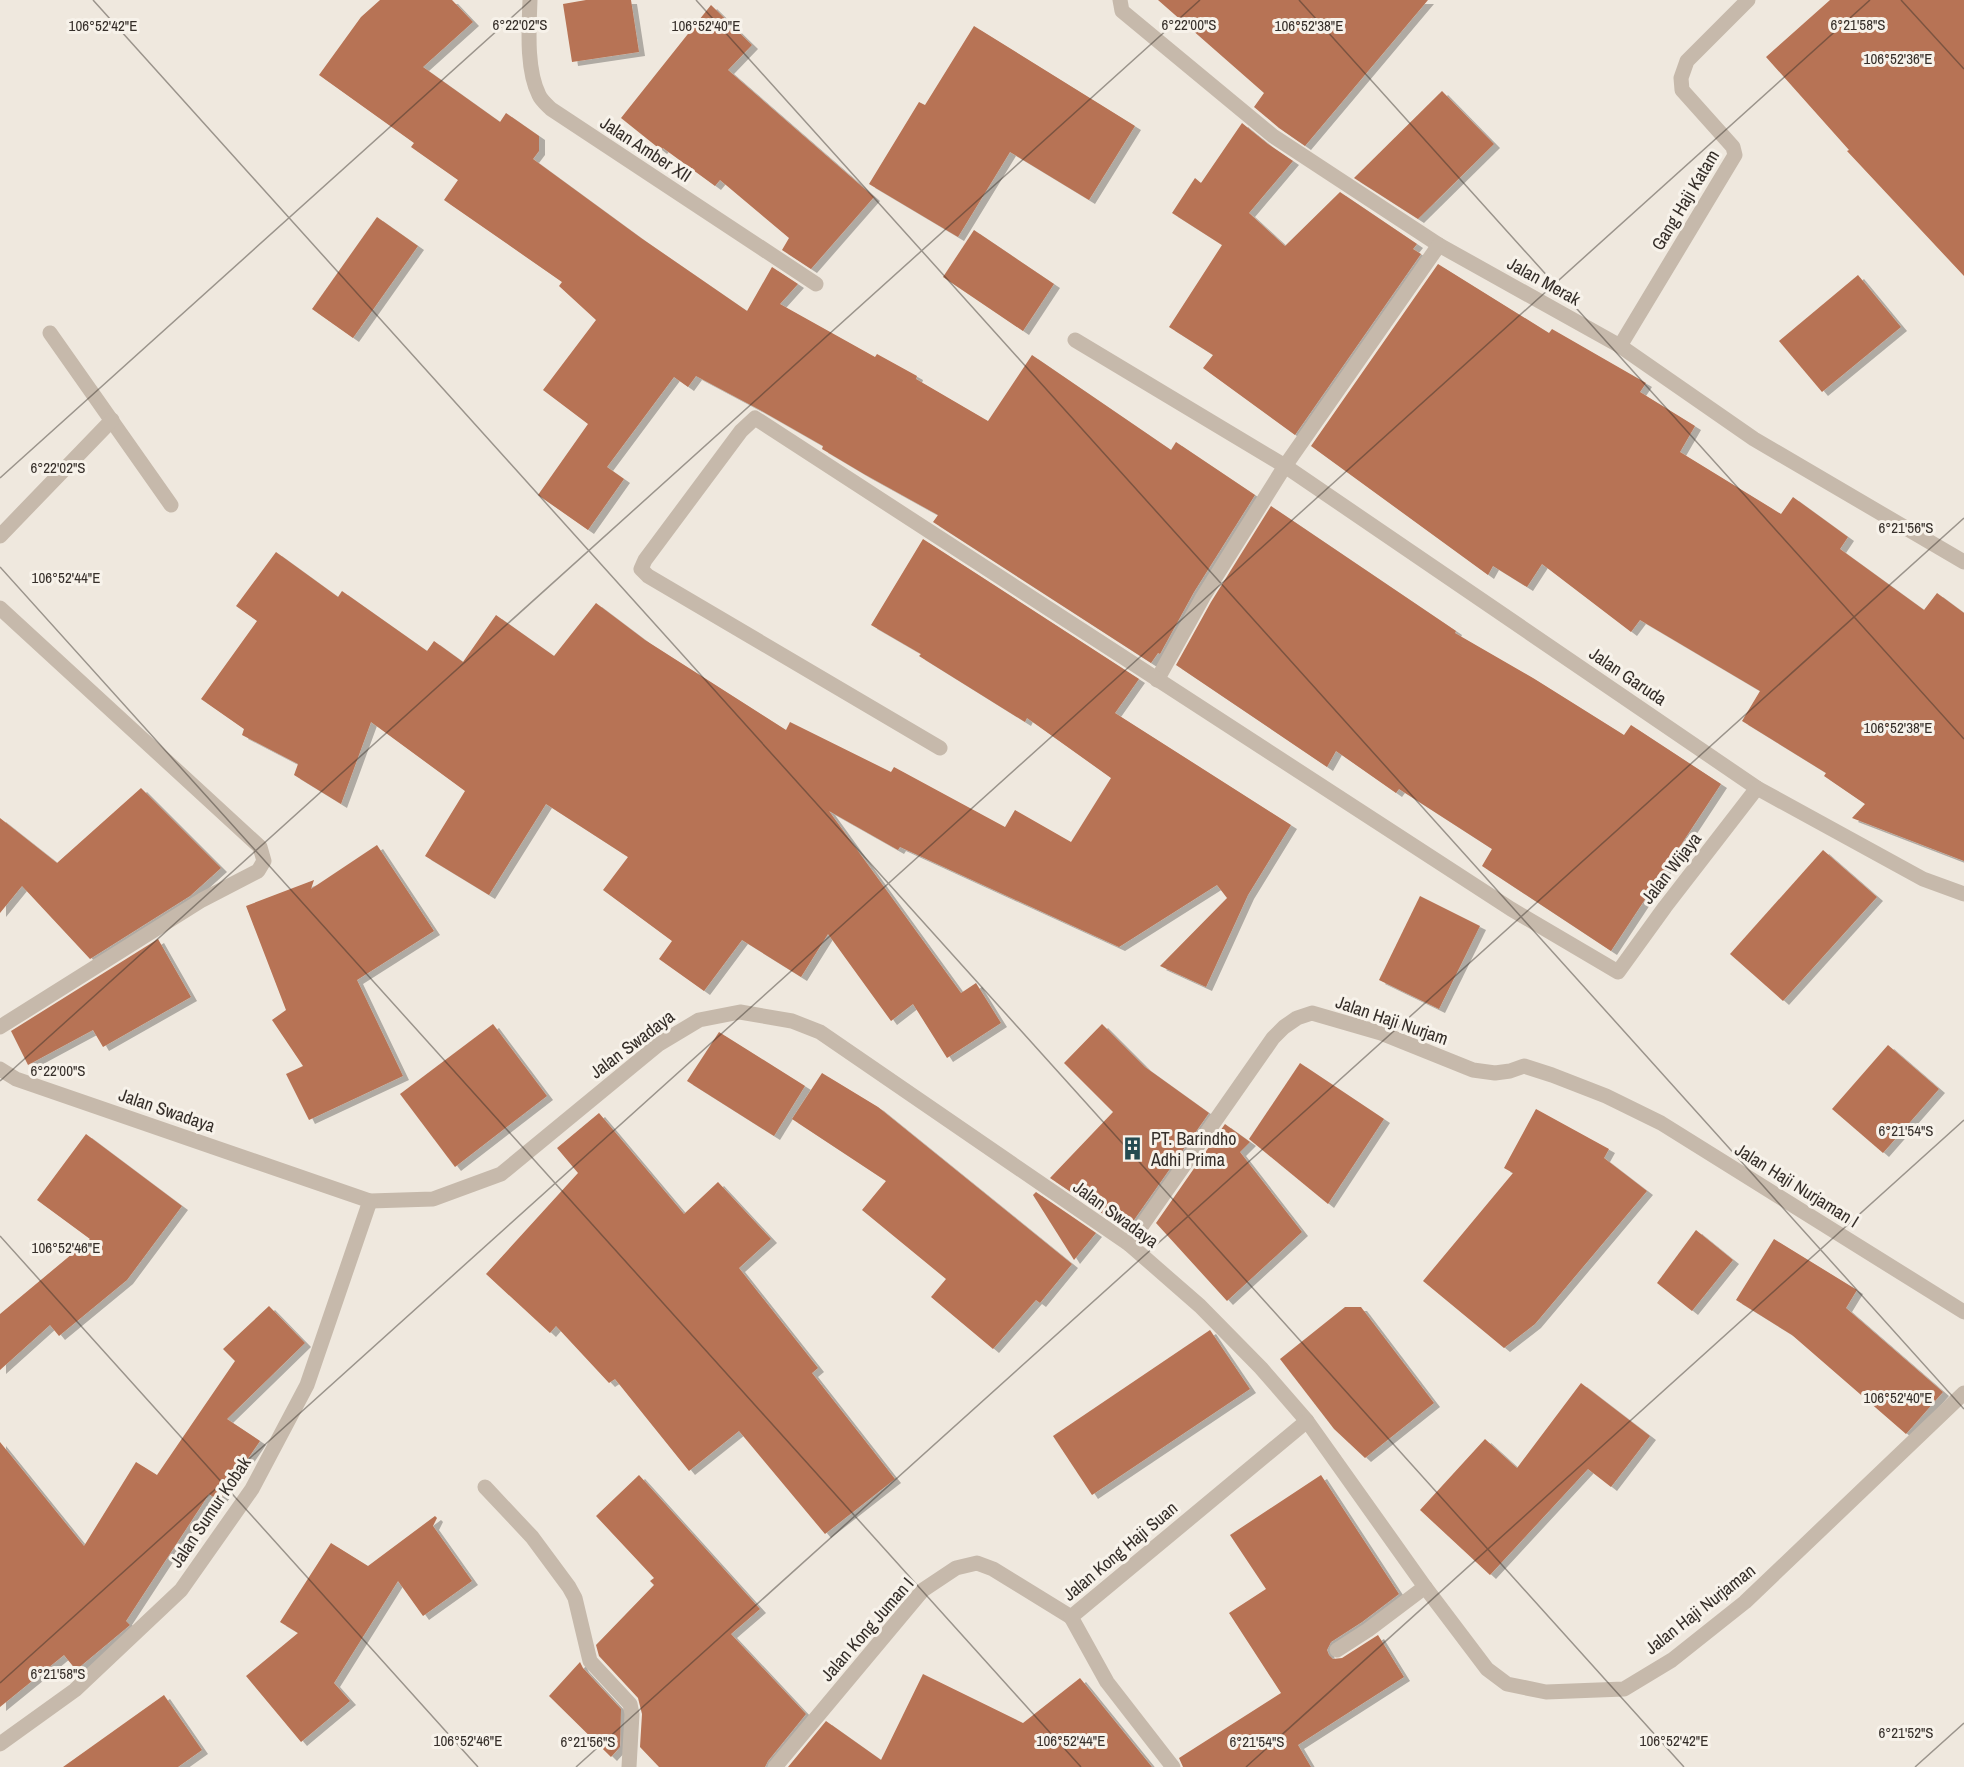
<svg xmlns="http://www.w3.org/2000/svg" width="1964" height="1767" font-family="'Archivo Narrow',sans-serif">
	<defs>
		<filter id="shadow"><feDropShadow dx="6" dy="4" stdDeviation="0" flood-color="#0004"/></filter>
	</defs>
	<rect width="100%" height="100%" fill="#efe8de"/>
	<!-- building -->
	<g fill="#b77354" filter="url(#shadow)">
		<path d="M 380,0 L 452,0 L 473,22 L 423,67 L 500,122 L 506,113 L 539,136 L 539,151 L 533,159 L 641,238 L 747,311 L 772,267 L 798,284 L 780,304 L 875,357 L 877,354 L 917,376 L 916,379 L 988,421 L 1032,355 L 1171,450 L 1176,442 L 1255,495 L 1194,592 L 1160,654 L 1158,653 L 1151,663 L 933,522 L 938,515 L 864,474 L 822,449 L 823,446 L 760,410 L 696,376 L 688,387 L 674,377 L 607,467 L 624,479 L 588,530 L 538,495 L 588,424 L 543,390 L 596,320 L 559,286 L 562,282 L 444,200 L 458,180 L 411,147 L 414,143 L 319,75 L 361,17 Z"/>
		<path d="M 586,0 L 631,0 L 639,52 L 572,62 L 563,4 Z"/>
		<path d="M 1158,0 L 1428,0 L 1305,146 L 1279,128 L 1254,107 L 1264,93 Z"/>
		<path d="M 1830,0 L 1964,0 L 1964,276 L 1847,151 L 1849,150 L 1766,57 Z"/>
		<path d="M 711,5 L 752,45 L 728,70 L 874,197 L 811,269 L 782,250 L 789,238 L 720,180 L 715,186 L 663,148 L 661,150 L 621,118 Z"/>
		<path d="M 974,26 L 1135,126 L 1089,200 L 1010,152 L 958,237 L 869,184 L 919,102 L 925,105 Z"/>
		<path d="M 1442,91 L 1494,144 L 1418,219 L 1354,178 Z"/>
		<path d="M 1242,123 L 1268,144 L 1293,161 L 1249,213 L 1285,246 L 1340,192 L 1417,244 L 1413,249 L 1421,254 L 1295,435 L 1203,368 L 1213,355 L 1169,327 L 1222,245 L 1172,213 L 1195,178 L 1201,183 Z"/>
		<path d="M 377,217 L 418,246 L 353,338 L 312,309 Z"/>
		<path d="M 974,230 L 1054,284 L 1023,331 L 943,277 Z"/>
		<path d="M 1438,264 L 1549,333 L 1552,329 L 1646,383 L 1640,392 L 1695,426 L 1680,452 L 1781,514 L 1793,497 L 1848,537 L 1840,549 L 1924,610 L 1937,593 L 1964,613 L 1964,861 L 1852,818 L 1865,804 L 1824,776 L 1826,773 L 1742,721 L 1760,691 L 1640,620 L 1631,632 L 1542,564 L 1527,587 L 1493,566 L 1488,575 L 1311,446 Z"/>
		<path d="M 1858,275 L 1901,327 L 1822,392 L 1779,341 Z"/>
		<path d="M 1271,506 L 1456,631 L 1455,633 L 1533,678 L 1624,735 L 1631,725 L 1721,784 L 1611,951 L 1482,866 L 1492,849 L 1399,789 L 1396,793 L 1336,751 L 1327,767 L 1176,665 L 1211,602 Z"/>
		<path d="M 923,539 L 1139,679 L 1115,713 L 1291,825 L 1248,895 L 1206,987 L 1160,966 L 1227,898 L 1217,885 L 1119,947 L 900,847 L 898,850 L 829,811 L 961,993 L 976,983 L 1001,1023 L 947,1058 L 913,1004 L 891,1021 L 828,934 L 801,977 L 742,940 L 704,991 L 659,959 L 672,941 L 603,890 L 628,857 L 546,804 L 489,895 L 425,856 L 465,791 L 371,722 L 341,804 L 294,775 L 298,764 L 242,735 L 244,729 L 201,699 L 257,621 L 236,606 L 276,552 L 338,597 L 342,591 L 427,651 L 434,641 L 463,662 L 496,615 L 554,656 L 596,603 L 645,640 L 786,730 L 790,722 L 891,772 L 894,767 L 1005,827 L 1015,810 L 1071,842 L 1111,778 L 1027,718 L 1025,722 L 919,656 L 921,654 L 871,625 Z"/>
		<path d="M 141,788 L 221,868 L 190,896 L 90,959 L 22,886 L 0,913 L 0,818 L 57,863 Z"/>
		<path d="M 377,845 L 434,931 L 357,980 L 403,1076 L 309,1120 L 286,1074 L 303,1066 L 272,1020 L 286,1010 L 246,906 L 314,880 L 311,889 Z"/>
		<path d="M 1823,850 L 1877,897 L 1783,1001 L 1730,954 Z"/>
		<path d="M 1420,896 L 1480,926 L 1439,1009 L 1379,980 Z"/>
		<path d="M 158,939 L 191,997 L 103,1047 L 93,1030 L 28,1065 L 11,1031 Z"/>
		<path d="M 493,1024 L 547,1096 L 455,1167 L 400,1094 Z"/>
		<path d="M 1102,1024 L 1145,1067 L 1209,1113 L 1127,1230 L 1050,1178 L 1113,1112 L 1064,1063 Z"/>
		<path d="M 719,1032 L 805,1086 L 774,1136 L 687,1081 Z"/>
		<path d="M 1888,1045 L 1939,1089 L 1883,1153 L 1832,1109 Z"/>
		<path d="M 1300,1063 L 1384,1119 L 1328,1204 L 1249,1139 Z"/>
		<path d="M 822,1073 L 878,1107 L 1072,1264 L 1040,1303 L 1036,1300 L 993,1349 L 931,1297 L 946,1279 L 862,1210 L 886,1181 L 792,1119 Z"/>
		<path d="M 1536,1109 L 1609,1149 L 1604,1158 L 1647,1191 L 1535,1324 L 1504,1348 L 1423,1281 L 1513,1173 L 1504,1168 Z"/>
		<path d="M 599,1113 L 684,1214 L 718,1182 L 771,1239 L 739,1268 L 818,1368 L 812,1373 L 895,1479 L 825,1534 L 739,1431 L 689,1471 L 615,1379 L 609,1383 L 556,1326 L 550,1333 L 486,1274 L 578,1173 L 557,1148 Z"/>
		<path d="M 1225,1124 L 1250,1142 L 1240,1152 L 1302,1232 L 1227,1301 L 1156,1223 Z"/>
		<path d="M 86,1134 L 182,1206 L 127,1280 L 59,1336 L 50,1325 L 0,1370 L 0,1314 L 90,1239 L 37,1200 Z"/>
		<path d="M 1036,1192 L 1096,1233 L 1074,1260 L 1033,1195 Z"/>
		<path d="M 1696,1230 L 1733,1260 L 1692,1311 L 1657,1283 Z"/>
		<path d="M 1774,1239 L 1857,1290 L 1846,1308 L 1943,1392 L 1906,1434 L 1792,1335 L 1736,1300 Z"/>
		<path d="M 269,1306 L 305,1343 L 227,1419 L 260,1441 L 219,1501 L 209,1494 L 126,1621 L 130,1625 L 76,1670 L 64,1655 L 0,1707 L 0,1442 L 84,1546 L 136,1462 L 157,1475 L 235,1361 L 223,1349 Z"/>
		<path d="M 1345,1307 L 1361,1307 L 1434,1403 L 1365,1458 L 1334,1429 L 1280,1359 Z"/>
		<path d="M 1210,1330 L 1250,1389 L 1092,1495 L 1053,1436 Z"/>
		<path d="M 1581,1383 L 1650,1436 L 1611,1487 L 1588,1469 L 1490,1575 L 1420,1510 L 1485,1439 L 1517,1468 Z"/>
		<path d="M 639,1475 L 760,1609 L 731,1634 L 806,1714 L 768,1761 L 765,1767 L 659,1767 L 640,1747 L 642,1714 L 638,1698 L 599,1656 L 596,1645 L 654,1585 L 650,1581 L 654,1578 L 596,1516 Z"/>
		<path d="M 1321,1475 L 1399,1594 L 1362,1622 L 1331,1642 L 1327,1650 L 1329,1655 L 1333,1659 L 1342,1658 L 1378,1635 L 1404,1677 L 1298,1745 L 1311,1767 L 1183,1767 L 1179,1758 L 1281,1693 L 1229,1613 L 1266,1589 L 1230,1535 Z"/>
		<path d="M 435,1516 L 437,1518 L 433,1526 L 472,1581 L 423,1616 L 398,1581 L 334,1683 L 350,1701 L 301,1742 L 246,1676 L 298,1633 L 280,1622 L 331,1543 L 368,1566 Z"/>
		<path d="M 580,1662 L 583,1668 L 621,1709 L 620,1747 L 611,1757 L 549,1696 Z"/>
		<path d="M 923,1674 L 1023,1723 L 1080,1678 L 1152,1767 L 788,1767 L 826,1721 L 881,1760 Z"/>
		<path d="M 164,1695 L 202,1750 L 178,1767 L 63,1767 Z"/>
	</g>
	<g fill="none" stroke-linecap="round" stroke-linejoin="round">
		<!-- minor -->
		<g stroke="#c6b9ab" stroke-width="15">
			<path d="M 530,0 C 529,28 526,69 539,95 C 541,100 547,105 551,109 L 816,284"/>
			<path d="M 1120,0 L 1122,11 L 1273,136 L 1439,245 L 1620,346 L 1754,439 L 1964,562"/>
			<path d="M 50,333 L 171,505"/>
			<path d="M 1075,340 L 1285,466 L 1757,788 L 1923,879 L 1964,894"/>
			<path d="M 1620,346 L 1735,155 L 1733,147 L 1682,90 L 1681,78 L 1687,61 L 1748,0"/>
			<path d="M 0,536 L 112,420"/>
			<path d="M 0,608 L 260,847 L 264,861 L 258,871 L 202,900 L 0,1027"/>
			<path d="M 1157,680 L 1203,597 L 1285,466 L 1439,245"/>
			<path d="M 940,748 L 648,576 L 641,569 L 645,560 L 741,431 L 755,418 L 1511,909 L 1618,972 L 1665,907 L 1757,788"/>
			<path d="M 0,1069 L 16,1079 L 370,1201 L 433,1199 L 501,1174 L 659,1044 L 699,1020 L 740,1012 L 792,1021 L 820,1032 L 1129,1244 L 1200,1306 L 1261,1368 L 1307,1421 L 1425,1587 L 1487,1669 L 1507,1684 L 1546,1692 L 1624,1689 L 1672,1660 L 1745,1602 L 1964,1393"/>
			<path d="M 1129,1244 L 1273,1038 L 1284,1027 L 1297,1018 L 1312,1013 L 1381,1033 L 1473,1070 L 1495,1073 L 1510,1071 L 1524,1066 L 1552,1075 L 1606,1096 L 1661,1123 L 1964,1312"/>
			<path d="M 485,1487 L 532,1537 L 569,1587 L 575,1598 L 590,1661 L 630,1704 L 632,1714 L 629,1767"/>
			<path d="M 1337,1650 L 1368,1630 L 1425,1587"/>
			<path d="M 0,1744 L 75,1690 L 181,1590 L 252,1489 L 307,1385 L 370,1201"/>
			<path d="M 775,1767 L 923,1590 L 956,1568 L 977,1563 L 993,1569 L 1071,1617"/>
			<path d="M 1173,1767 L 1107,1682 L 1071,1617 L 1307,1421"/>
		</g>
	</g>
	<!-- ticks -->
	<path fill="none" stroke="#352e29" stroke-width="1.5" stroke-opacity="0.45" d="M 93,0 L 1684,1767M 696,0 L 1964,1409M 1299,0 L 1964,739M 1901,0 L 1964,69M 0,478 L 531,0M 0,567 L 1081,1767M 0,1081 L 1200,0M 0,1236 L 478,1767M 0,1683 L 1870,0M 576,1767 L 1964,518M 1246,1767 L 1964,1120M 1915,1767 L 1964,1723"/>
	<!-- icons -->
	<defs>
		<symbol id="building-bare" viewBox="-9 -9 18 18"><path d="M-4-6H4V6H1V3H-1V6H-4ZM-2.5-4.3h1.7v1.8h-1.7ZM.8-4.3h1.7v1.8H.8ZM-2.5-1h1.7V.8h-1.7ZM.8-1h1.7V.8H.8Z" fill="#244b51" stroke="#f7f2ea" stroke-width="2.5" paint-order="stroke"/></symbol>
	</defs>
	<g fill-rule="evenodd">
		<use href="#building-bare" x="1116" y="1132" width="33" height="33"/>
	</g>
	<g text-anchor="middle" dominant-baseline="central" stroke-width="6" stroke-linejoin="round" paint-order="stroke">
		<!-- street labels -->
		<g font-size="18" fill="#352e29" stroke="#f7f2ea">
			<text transform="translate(646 149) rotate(33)">Jalan Amber XII</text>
			<text transform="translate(1685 200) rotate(-59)">Gang Haji Katam</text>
			<text transform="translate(1544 281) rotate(29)">Jalan Merak</text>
			<text transform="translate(1628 676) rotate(34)">Jalan Garuda</text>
			<text transform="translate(1671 868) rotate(-52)">Jalan Wijaya</text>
			<text transform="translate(1392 1020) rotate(19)">Jalan Haji Nurjam</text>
			<text transform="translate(632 1044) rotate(-37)">Jalan Swadaya</text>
			<text transform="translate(167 1110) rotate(19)">Jalan Swadaya</text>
			<text transform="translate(1797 1185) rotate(32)">Jalan Haji Nurjaman I</text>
			<text transform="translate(1116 1214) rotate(36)">Jalan Swadaya</text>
			<text transform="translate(210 1512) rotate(-56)">Jalan Sumur Kobak</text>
			<text transform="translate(1120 1551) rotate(-40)">Jalan Kong Haji Suan</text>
			<text transform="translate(1700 1609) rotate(-38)">Jalan Haji Nurjaman</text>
			<text transform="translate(867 1629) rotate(-49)">Jalan Kong Juman I</text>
		</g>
		<!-- poi labels -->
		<g font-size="18" fill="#352e29" stroke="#f7f2ea" text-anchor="start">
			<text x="1151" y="1138">PT. Barindho<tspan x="1151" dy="21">Adhi Prima</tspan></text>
		</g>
	</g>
	<g font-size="15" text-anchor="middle" fill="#352e29" stroke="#f7f2ea" stroke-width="6" stroke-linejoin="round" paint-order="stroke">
		<text x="520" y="30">6°22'02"S</text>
		<text x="1189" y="30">6°22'00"S</text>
		<text x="1858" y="30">6°21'58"S</text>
		<text x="103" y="31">106°52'42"E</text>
		<text x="706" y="31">106°52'40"E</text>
		<text x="1309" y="31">106°52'38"E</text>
		<text x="1898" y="64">106°52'36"E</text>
		<text x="58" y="473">6°22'02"S</text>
		<text x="1906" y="533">6°21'56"S</text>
		<text x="66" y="583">106°52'44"E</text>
		<text x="1898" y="733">106°52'38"E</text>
		<text x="58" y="1076">6°22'00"S</text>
		<text x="1906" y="1136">6°21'54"S</text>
		<text x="66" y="1253">106°52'46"E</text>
		<text x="1898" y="1403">106°52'40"E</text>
		<text x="58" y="1679">6°21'58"S</text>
		<text x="1906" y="1738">6°21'52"S</text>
		<text x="468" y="1746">106°52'46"E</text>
		<text x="1071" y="1746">106°52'44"E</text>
		<text x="1674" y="1746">106°52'42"E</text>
		<text x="588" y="1747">6°21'56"S</text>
		<text x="1257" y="1747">6°21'54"S</text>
	</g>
</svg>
